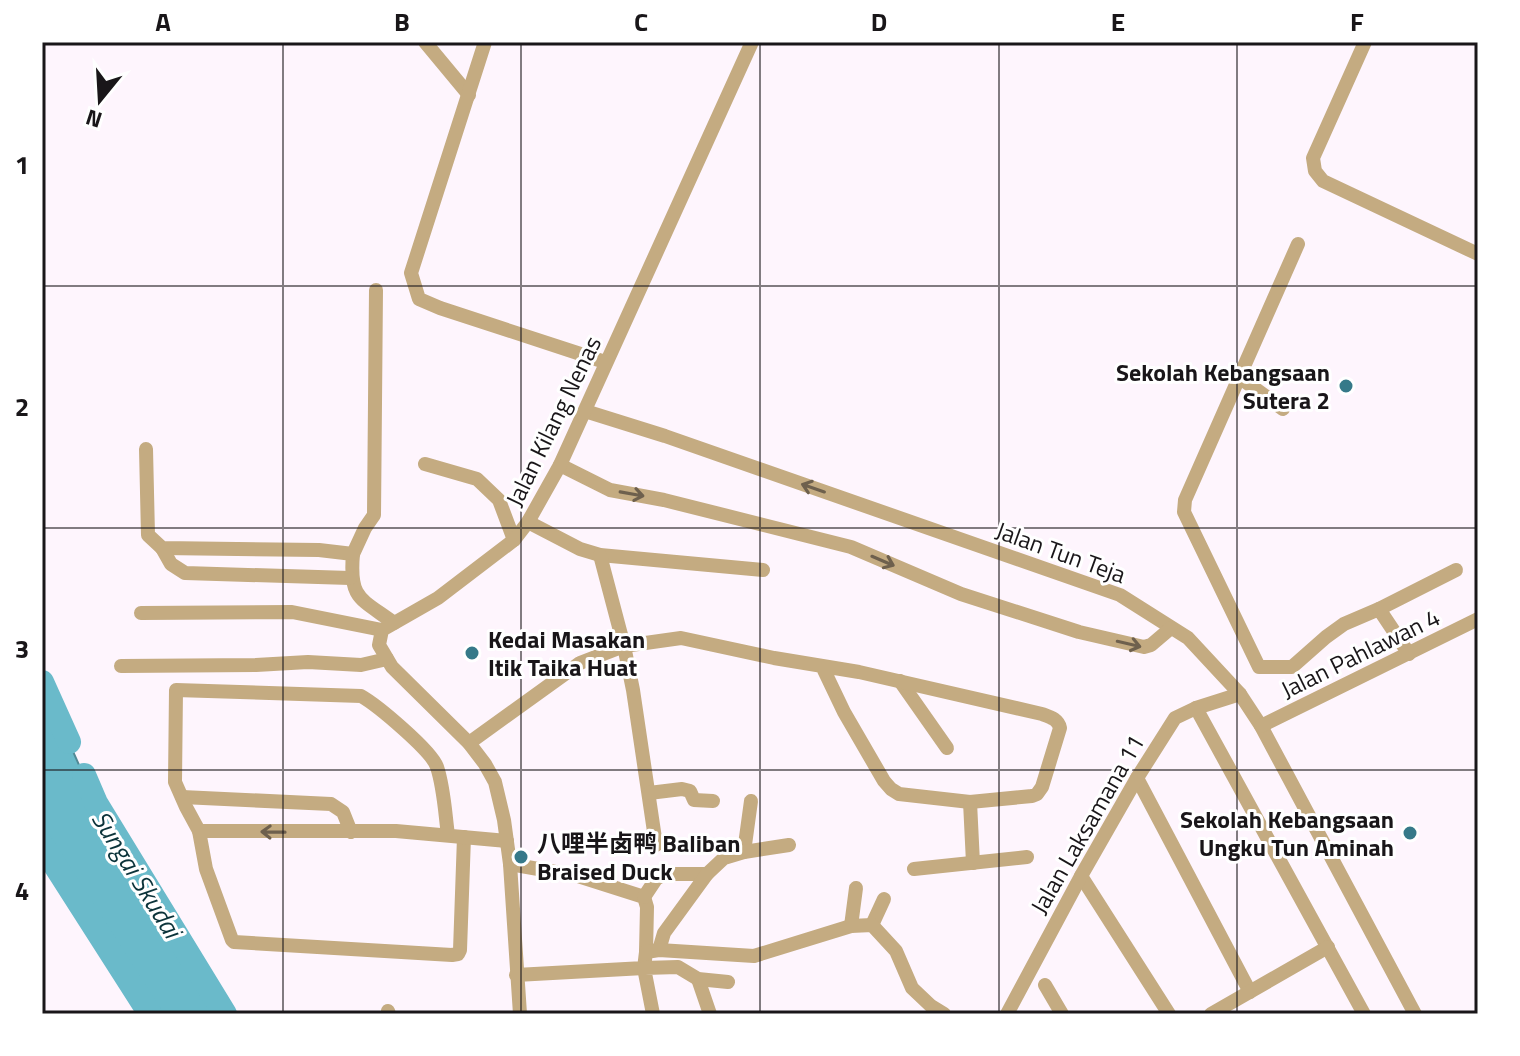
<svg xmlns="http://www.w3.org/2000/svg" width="1520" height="1056" font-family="'Titillium Web','Noto Sans SC',sans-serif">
	<rect width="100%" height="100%" fill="#fef5fd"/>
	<!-- water -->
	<path fill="#6abaca" stroke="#528995" stroke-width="2" d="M 42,682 L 96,803 L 225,1014 L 150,1014 L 42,845 Z"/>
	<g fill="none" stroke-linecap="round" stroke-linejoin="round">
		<!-- river -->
		<g stroke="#6abaca" stroke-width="24">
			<path d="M 42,682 L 69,742"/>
			<path d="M 84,775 L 96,803 L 225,1014"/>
			<path d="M 42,845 L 150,1014"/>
		</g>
		<!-- minor -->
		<g stroke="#c4ab81" stroke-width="14">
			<path d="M 425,42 L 469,95"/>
			<path d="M 485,42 L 411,273 L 419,299 L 440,308 L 605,362"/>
			<path d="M 1365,42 L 1313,158 L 1315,171 L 1323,181 L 1478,254"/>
			<path d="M 1298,244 L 1185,500 L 1184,512 L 1259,667 L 1292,667 L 1326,637 L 1344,624 L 1379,609 L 1409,654"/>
			<path d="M 1239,377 L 1283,409"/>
			<path d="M 585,411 L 665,436 L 1120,595 L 1188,638 L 1240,694 L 1261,726 L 1415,1014"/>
			<path d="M 146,449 L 148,535 L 162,548 L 319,550 L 353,554 C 349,599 360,598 394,623"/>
			<path d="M 425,464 L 477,479 L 499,500 L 514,540"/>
			<path d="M 560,465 L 610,490 L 664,500 L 851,547 L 961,594 L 1079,632 L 1144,647 L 1151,645 L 1171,628"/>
			<path d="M 528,522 L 580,549 L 600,555 L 763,570"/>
			<path d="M 162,548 L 171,564 L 185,573 L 350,578"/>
			<path d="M 353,554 L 365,528 L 374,515 L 376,290"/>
			<path d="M 600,555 L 624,646 L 633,690 L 656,845"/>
			<path d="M 1379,609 L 1456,570"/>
			<path d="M 141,613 L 292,612 L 382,630"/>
			<path d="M 121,666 L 256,665 L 308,662 L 361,665 L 387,659"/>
			<path d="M 900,681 L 947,748"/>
			<path d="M 1196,708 L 1364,1014"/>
			<path d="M 1261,726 L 1478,619"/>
			<path d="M 469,743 L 580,663 L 624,646 L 681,638 L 774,658 L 859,672 L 1042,714 C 1050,717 1058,719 1060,728 L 1042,787 L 1037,794 L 1032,796 L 970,802 L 899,794 L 891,789 L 884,781 L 844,712 L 822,666"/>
			<path d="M 1137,778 L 1250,992"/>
			<path d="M 649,793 L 682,789 L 690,791 L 694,800 L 713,801"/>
			<path d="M 182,797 L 331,804 L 343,812 L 351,832"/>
			<path d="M 970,802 L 973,863"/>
			<path d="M 199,831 L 206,869 L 232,940 L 234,942 L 452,955 L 458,954 L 460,950 L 464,837"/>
			<path d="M 448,835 C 445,813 444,788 437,767 C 432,751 377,705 361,696 L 176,690 L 175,782 L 186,807 L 199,831 L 396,831 L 507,841"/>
			<path d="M 744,852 L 751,801"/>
			<path d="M 510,864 L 578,876 L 644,897 L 647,907 L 646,952"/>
			<path d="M 914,869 L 1027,857"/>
			<path d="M 1081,876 L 1169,1014"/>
			<path d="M 644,897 L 656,879 L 664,874 L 707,874"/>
			<path d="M 872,925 L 884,899"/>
			<path d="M 851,926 L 856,888"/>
			<path d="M 659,950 L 664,933 L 707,874 L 724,858 L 744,852 L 789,845"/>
			<path d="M 516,975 L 644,968 L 646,952 L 659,950 L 754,956 L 851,926 L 872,925 L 896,951 L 912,988 L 931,1006 L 944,1014"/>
			<path d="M 698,979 L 710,1014"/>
			<path d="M 1045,985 L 1062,1014"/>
			<path d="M 388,1011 L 389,1014"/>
			<path d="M 520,1014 L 510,864 L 504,820 L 495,782 L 485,764 L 469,743 L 392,667 L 379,645 L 382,630 L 438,598 L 514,540 L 528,522 L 560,465 L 752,42"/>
			<path d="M 653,1014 L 644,968 L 678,967 L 698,979 L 728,982"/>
			<path d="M 1007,1014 L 1081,876 L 1137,778 L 1175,718 L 1196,708 L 1240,694"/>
			<path d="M 1211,1014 L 1328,947"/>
		</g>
	</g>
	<!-- one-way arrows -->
	<defs><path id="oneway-shaft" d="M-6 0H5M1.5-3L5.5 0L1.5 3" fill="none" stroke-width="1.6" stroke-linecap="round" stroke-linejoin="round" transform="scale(2)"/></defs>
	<g stroke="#6e604d">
		<use href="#oneway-shaft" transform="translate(813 488) rotate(-161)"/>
		<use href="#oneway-shaft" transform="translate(632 494) rotate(10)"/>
		<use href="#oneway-shaft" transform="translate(883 561) rotate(23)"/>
		<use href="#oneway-shaft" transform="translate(1129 644) rotate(13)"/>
		<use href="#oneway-shaft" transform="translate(273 832) rotate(-179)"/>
	</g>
	<!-- grid -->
	<path fill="none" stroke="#191619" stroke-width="2" stroke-opacity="0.55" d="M 283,42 L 283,1014M 521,42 L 521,1014M 760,42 L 760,1014M 999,42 L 999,1014M 1237,42 L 1237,1014M 42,286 L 1478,286M 42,528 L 1478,528M 42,770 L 1478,770"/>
	<!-- markers -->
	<g fill="#367989" stroke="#fff" stroke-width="3">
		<circle cx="1346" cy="386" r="8"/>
		<circle cx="472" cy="653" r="8"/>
		<circle cx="1410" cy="833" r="8"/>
		<circle cx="521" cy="857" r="8"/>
	</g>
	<g text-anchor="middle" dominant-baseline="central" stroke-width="6" stroke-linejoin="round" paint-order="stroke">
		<!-- poi labels -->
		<g font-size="24" font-weight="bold" fill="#191619" stroke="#fff" text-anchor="end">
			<text x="1330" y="372">Sekolah Kebangsaan<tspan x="1330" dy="28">Sutera 2</tspan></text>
			<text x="488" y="639" text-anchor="start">Kedai Masakan<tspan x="488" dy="28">Itik Taika Huat</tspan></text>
			<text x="1394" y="819">Sekolah Kebangsaan<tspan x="1394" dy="28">Ungku Tun Aminah</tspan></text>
			<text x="537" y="843" text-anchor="start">八哩半卤鸭 Baliban<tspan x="537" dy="28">Braised Duck</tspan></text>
		</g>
		<!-- street labels -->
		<g font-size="24" fill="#191619" stroke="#fff">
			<text transform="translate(553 421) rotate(-64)">Jalan Kilang Nenas</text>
			<text transform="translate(1061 552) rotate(20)">Jalan Tun Teja</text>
			<text transform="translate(1360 653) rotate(-26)">Jalan Pahlawan 4</text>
			<text transform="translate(1087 824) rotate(-60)">Jalan Laksamana 11</text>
		</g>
		<!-- water labels -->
		<g font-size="26" font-style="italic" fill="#0b333a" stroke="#fff">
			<text transform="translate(137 874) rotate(58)">Sungai Skudai</text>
		</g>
	</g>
	<!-- border -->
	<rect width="1520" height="1056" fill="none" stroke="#ffffff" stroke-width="88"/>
	<!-- north arrow -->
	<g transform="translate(100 100) rotate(198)" stroke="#ffffff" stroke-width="6" paint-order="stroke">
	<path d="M0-6L14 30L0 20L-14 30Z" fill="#191619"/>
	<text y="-12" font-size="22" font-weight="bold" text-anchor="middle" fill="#191619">N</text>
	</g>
	<rect x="44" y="44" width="1432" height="968" fill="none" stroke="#191619" stroke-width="3"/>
	<g font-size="26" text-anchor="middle" font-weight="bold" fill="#191619">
		<text x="163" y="31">A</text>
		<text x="402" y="31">B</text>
		<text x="641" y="31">C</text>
		<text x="879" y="31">D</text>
		<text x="1118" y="31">E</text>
		<text x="1357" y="31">F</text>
		<text x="22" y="174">1</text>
		<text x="22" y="416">2</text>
		<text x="22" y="658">3</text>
		<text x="22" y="900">4</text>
	</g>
</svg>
